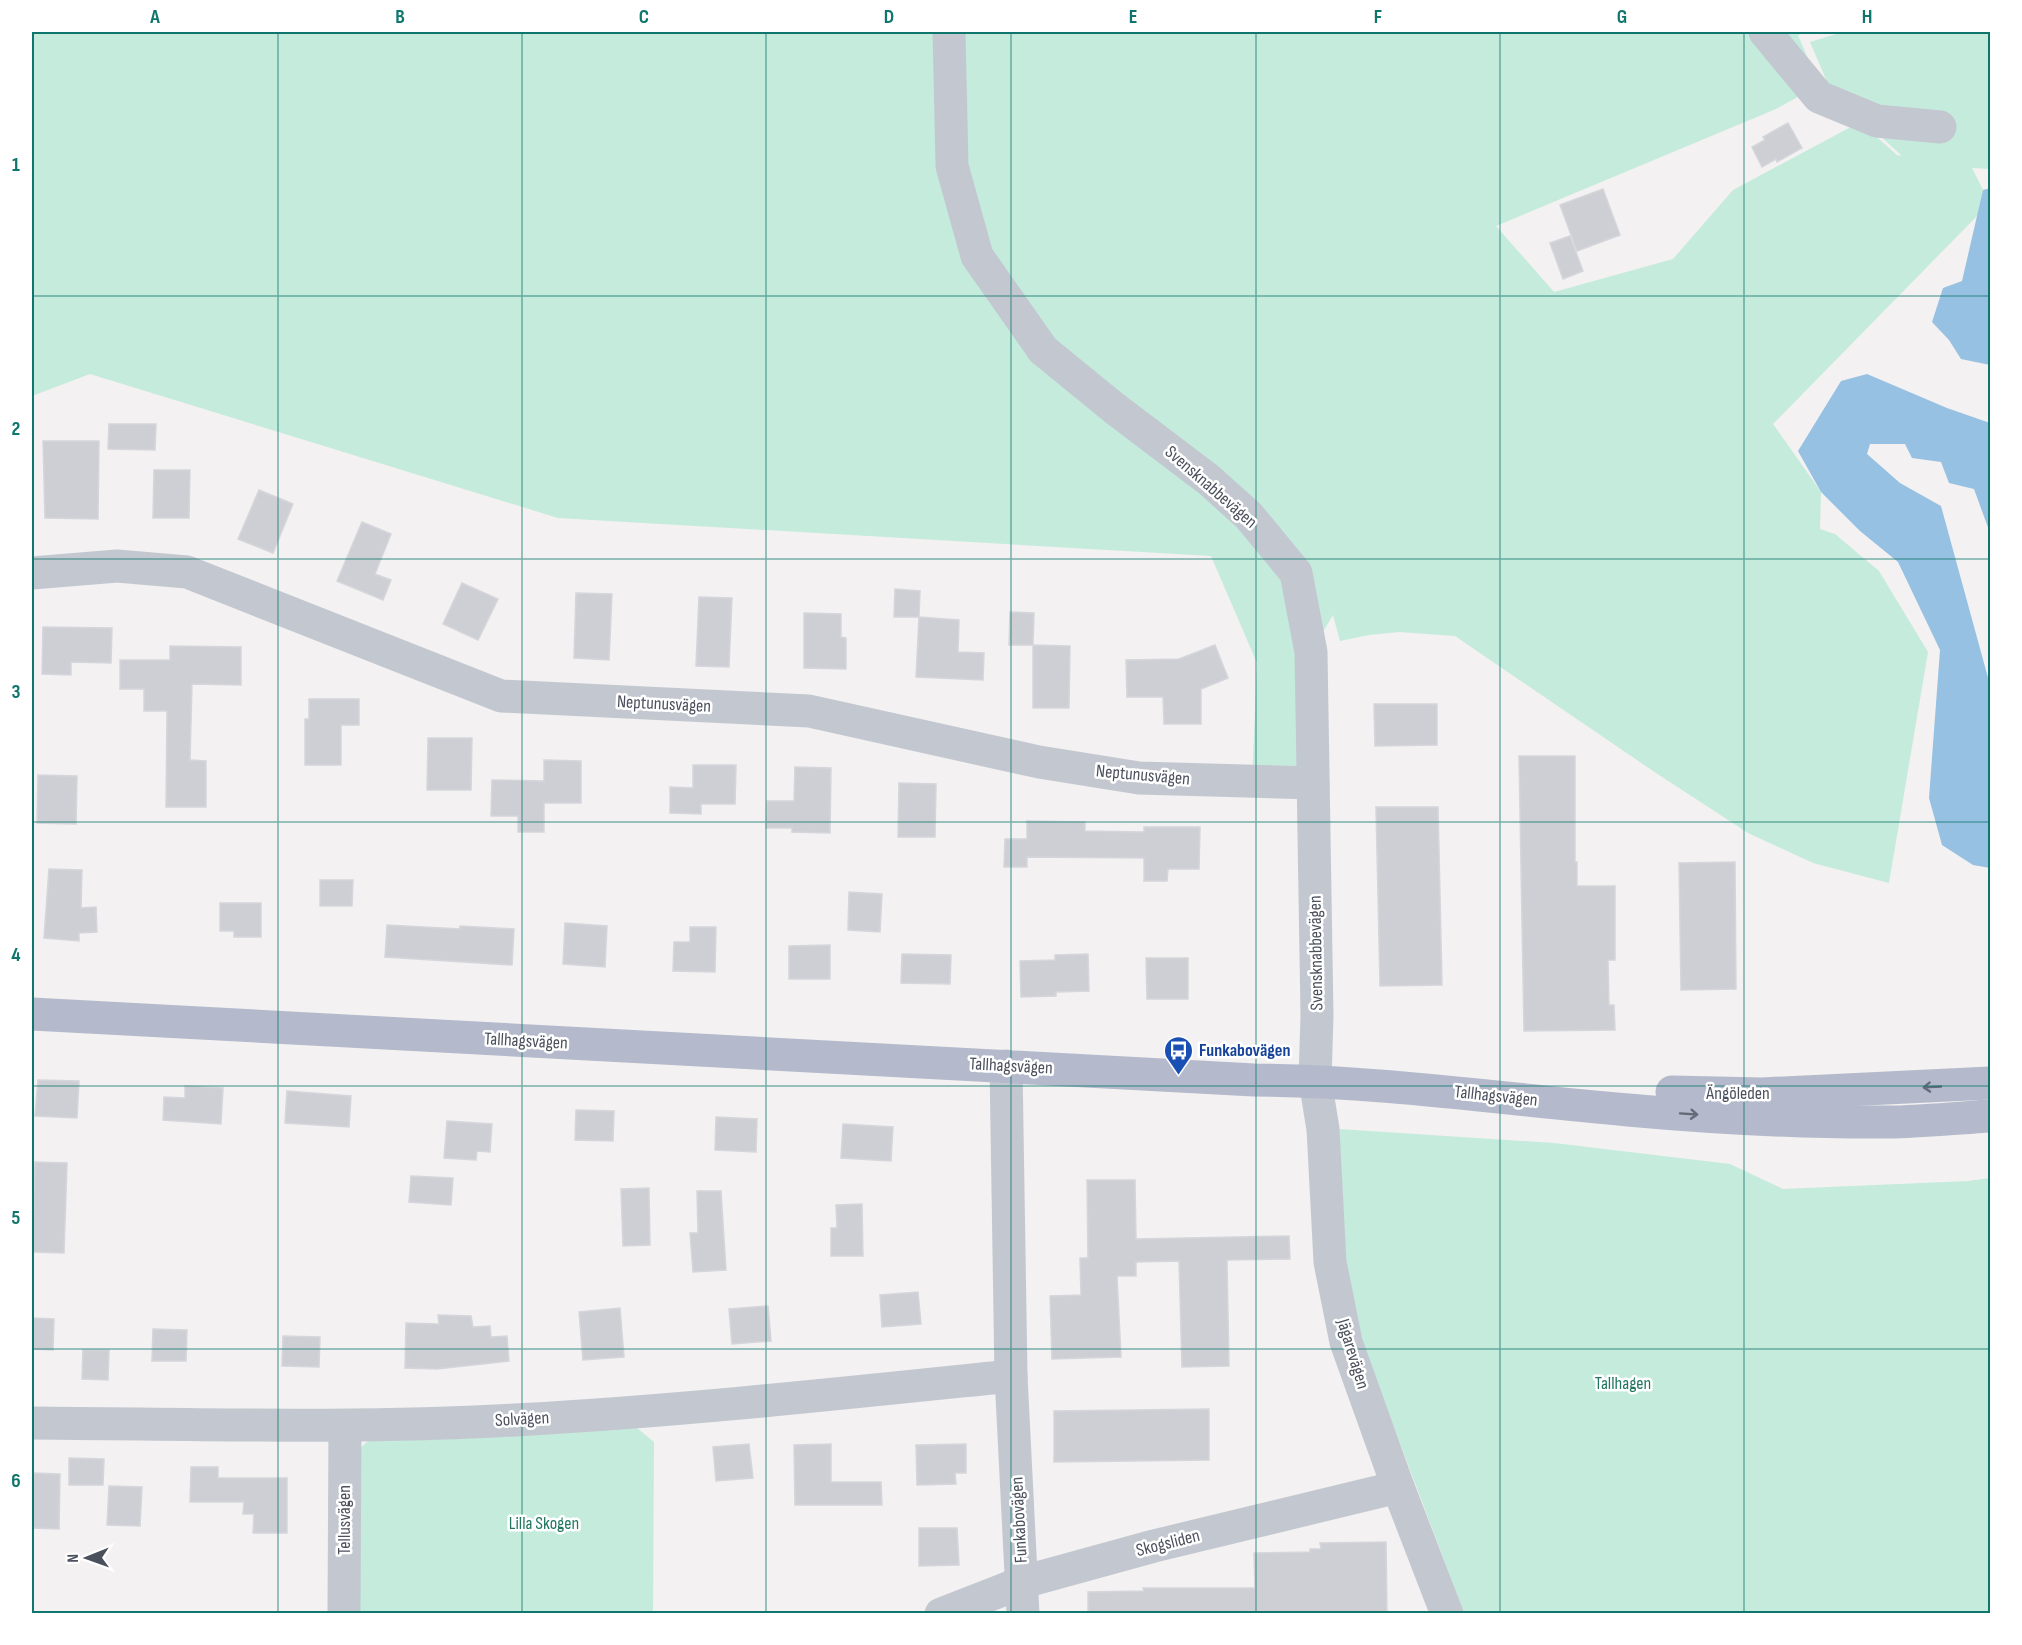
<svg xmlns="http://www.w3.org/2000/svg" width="2022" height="1645" font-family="'Sofia Sans Condensed',sans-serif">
	<rect width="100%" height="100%" fill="#f3f1f1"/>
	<!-- green -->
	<g fill="#c5ebdc">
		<path d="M 32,32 L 1808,32 L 1798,35 L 1819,85 L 1776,109 L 1496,226 L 1554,292 L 1673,259 L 1733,190 L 1860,122 L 1897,155 L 1902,156 L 1831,91 L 1810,42 L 1843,32 L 1990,32 L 1990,169 L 1972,168 L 1983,190 L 1978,215 L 1773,424 L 1821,492 L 1820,529 L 1835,534 L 1879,571 L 1928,652 L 1889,883 L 1813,863 L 1748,833 L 1653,771 L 1455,636 L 1399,632 L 1369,635 L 1340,641 L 1333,615 L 1311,652 L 1313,783 L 1252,782 L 1257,663 L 1211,556 L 558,518 L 90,374 L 32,396 Z"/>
		<path d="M 1339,1129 L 1554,1143 L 1730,1164 L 1783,1189 L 1968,1181 L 1990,1178 L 1990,1613 L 1464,1613 L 1361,1340 L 1346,1260 Z"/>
		<path d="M 636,1427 L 654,1442 L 653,1613 L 354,1614 L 355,1453 L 369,1440 Z"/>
	</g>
	<!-- water -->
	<g fill="#97c1e3">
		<path d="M 1990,188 L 1990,365 L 1961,359 L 1949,340 L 1932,322 L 1943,288 L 1962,281 L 1983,190 Z"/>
		<path d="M 1867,374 L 1947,408 L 1990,423 L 1990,533 L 1974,489 L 1949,483 L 1941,462 L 1912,458 L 1905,444 L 1870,444 L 1867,454 L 1900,483 L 1941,506 L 1990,685 L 1990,868 L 1973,865 L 1942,845 L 1929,798 L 1940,650 L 1898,562 L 1860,531 L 1821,492 L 1798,451 L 1841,381 Z"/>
	</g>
	<!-- building -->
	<g fill="#cecfd4" stroke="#d5d6db" stroke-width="1.5">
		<path d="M 1788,123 L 1802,148 L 1777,162 L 1776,159 L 1762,167 L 1752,147 L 1765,140 L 1763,137 Z"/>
		<path d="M 1603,189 L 1620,235 L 1577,251 L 1560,205 Z"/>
		<path d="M 1570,236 L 1583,271 L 1563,279 L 1550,243 Z"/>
		<path d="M 109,424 L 156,424 L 155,450 L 108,449 Z"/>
		<path d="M 43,441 L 99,441 L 98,519 L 45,518 Z"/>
		<path d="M 154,470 L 190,470 L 189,518 L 153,518 Z"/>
		<path d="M 259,490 L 293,504 L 273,553 L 238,539 Z"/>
		<path d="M 362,522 L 391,534 L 375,574 L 391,580 L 383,600 L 337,581 Z"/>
		<path d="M 462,583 L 498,599 L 478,640 L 443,624 Z"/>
		<path d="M 895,589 L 920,591 L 919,617 L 894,617 Z"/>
		<path d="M 576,593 L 612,594 L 609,660 L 574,658 Z"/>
		<path d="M 699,597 L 732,598 L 729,667 L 696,666 Z"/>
		<path d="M 1010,612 L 1034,613 L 1033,645 L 1009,645 Z"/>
		<path d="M 804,613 L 841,614 L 841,637 L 846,638 L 846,669 L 804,668 Z"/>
		<path d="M 919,617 L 959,620 L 958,652 L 984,653 L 983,680 L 916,677 Z"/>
		<path d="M 43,627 L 112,628 L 111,663 L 71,662 L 71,675 L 42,674 Z"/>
		<path d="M 1033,645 L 1070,646 L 1069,708 L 1033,708 Z"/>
		<path d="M 1215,645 L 1228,678 L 1201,689 L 1201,724 L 1164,724 L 1163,697 L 1127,697 L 1126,660 L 1179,659 Z"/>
		<path d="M 170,646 L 241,647 L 241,685 L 192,684 L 190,760 L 206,761 L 206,807 L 166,807 L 167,711 L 144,711 L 144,689 L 120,689 L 120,660 L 170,660 Z"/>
		<path d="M 309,699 L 359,699 L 359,725 L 341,725 L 341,765 L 305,765 L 305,719 L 309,719 Z"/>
		<path d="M 1374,704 L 1437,704 L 1437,745 L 1375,746 Z"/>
		<path d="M 428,738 L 472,738 L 471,790 L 427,790 Z"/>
		<path d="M 1519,756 L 1575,756 L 1575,862 L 1577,862 L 1577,886 L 1615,886 L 1615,960 L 1608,960 L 1609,1005 L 1614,1005 L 1615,1030 L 1524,1031 Z"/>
		<path d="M 544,760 L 581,761 L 581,803 L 544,803 L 544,832 L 518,832 L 518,816 L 491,816 L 492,780 L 544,781 Z"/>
		<path d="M 693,765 L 736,765 L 735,804 L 701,804 L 701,814 L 670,813 L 670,787 L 693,788 Z"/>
		<path d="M 795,767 L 831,768 L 830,833 L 792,832 L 792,828 L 766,828 L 767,801 L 794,801 Z"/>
		<path d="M 38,775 L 77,776 L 76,824 L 37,823 Z"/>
		<path d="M 899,783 L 936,784 L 935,837 L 898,837 Z"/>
		<path d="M 1376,807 L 1438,807 L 1442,985 L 1380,986 Z"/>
		<path d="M 1027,821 L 1085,822 L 1085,831 L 1144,832 L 1144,827 L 1200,827 L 1199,869 L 1168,869 L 1167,881 L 1144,881 L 1144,858 L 1027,857 L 1027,867 L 1004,867 L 1005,839 L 1027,839 Z"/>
		<path d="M 1735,862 L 1736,989 L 1681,990 L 1679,863 Z"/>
		<path d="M 49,869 L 82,870 L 81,908 L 96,907 L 97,932 L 79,933 L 79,941 L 44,938 Z"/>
		<path d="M 320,880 L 353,880 L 352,906 L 320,906 Z"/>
		<path d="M 849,892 L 882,894 L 880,932 L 848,930 Z"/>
		<path d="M 220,903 L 261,903 L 261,937 L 234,937 L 234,931 L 220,931 Z"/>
		<path d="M 565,923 L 607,926 L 605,967 L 563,964 Z"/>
		<path d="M 387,925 L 460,929 L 460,926 L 514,929 L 512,965 L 385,957 Z"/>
		<path d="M 690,927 L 716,927 L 715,972 L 673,971 L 674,942 L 690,942 Z"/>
		<path d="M 830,945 L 830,979 L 789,979 L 789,946 Z"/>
		<path d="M 902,954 L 951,955 L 950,984 L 901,983 Z"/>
		<path d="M 1088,954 L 1089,991 L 1056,992 L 1056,996 L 1021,997 L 1020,961 L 1055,960 L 1055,955 Z"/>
		<path d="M 1146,958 L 1188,958 L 1188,999 L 1147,999 Z"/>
		<path d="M 38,1080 L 79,1081 L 77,1118 L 35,1116 Z"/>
		<path d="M 185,1086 L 223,1088 L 221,1124 L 163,1120 L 164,1097 L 185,1098 Z"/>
		<path d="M 287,1091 L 351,1096 L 349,1127 L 285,1123 Z"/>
		<path d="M 576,1110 L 614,1111 L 613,1141 L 575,1140 Z"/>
		<path d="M 716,1117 L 757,1119 L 756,1152 L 715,1150 Z"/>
		<path d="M 447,1121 L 492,1124 L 490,1152 L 477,1151 L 476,1160 L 444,1158 Z"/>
		<path d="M 843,1124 L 893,1127 L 891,1161 L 841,1158 Z"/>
		<path d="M 35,1162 L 67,1163 L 64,1253 L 32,1252 Z"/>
		<path d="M 411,1176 L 453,1178 L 451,1205 L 409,1202 Z"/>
		<path d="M 1087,1180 L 1135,1180 L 1136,1239 L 1289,1236 L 1290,1259 L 1227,1260 L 1229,1366 L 1182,1367 L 1179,1261 L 1136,1262 L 1136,1276 L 1117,1276 L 1121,1357 L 1052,1359 L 1050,1296 L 1081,1295 L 1080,1258 L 1088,1258 Z"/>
		<path d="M 649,1188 L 650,1245 L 623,1246 L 621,1189 Z"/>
		<path d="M 697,1191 L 721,1191 L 726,1270 L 693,1272 L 690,1233 L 698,1233 Z"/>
		<path d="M 862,1204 L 863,1256 L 831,1256 L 831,1228 L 837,1228 L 836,1205 Z"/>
		<path d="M 918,1292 L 921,1324 L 882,1327 L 880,1295 Z"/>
		<path d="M 768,1306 L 771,1341 L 732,1344 L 729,1309 Z"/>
		<path d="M 620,1308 L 624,1357 L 583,1360 L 579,1312 Z"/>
		<path d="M 438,1315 L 471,1316 L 473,1327 L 490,1326 L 491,1337 L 507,1336 L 509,1361 L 437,1369 L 405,1368 L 406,1323 L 439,1324 Z"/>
		<path d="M 32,1318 L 54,1319 L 53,1350 L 32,1349 Z"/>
		<path d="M 153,1329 L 187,1330 L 186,1361 L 152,1361 Z"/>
		<path d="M 283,1336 L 320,1337 L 319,1367 L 282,1366 Z"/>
		<path d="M 83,1350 L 109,1350 L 108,1380 L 82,1379 Z"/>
		<path d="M 1209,1409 L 1209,1460 L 1054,1462 L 1054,1411 Z"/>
		<path d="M 749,1444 L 753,1478 L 716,1481 L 713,1447 Z"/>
		<path d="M 831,1444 L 831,1482 L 881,1482 L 882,1505 L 795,1505 L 794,1445 Z"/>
		<path d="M 966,1444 L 966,1473 L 955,1473 L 956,1484 L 917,1485 L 916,1445 Z"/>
		<path d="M 69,1458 L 104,1459 L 103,1485 L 69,1485 Z"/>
		<path d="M 191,1467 L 218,1467 L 218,1478 L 287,1478 L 287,1533 L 253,1533 L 254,1514 L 243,1514 L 244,1502 L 190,1502 Z"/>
		<path d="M 32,1473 L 60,1474 L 59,1529 L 32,1528 Z"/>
		<path d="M 109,1486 L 142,1487 L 140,1526 L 107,1525 Z"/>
		<path d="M 919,1528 L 957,1528 L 959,1565 L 919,1566 Z"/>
		<path d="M 1386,1542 L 1387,1614 L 1088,1614 L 1088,1592 L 1144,1591 L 1143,1588 L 1255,1588 L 1254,1553 L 1310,1552 L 1310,1549 L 1321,1549 L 1320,1543 Z"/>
	</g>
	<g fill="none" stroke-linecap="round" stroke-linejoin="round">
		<!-- minor -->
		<g stroke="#c3c8d0" stroke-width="33">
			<path d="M 949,32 L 952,166 L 977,256 L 1043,350 L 1114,408 L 1209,480 L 1249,516 L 1296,573 L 1311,652 L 1317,1016 L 1315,1080 L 1323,1129 L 1330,1262 L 1346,1342 L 1398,1487 L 1447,1614"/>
			<path d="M 1765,32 L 1819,97 L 1877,121 L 1940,127"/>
			<path d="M 32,573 L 117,566 L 187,572 L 501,696 L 809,711 L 1039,762 L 1139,778 L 1313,783"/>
			<path d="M 1006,1066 L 1011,1376 L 1023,1614"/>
			<path d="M 32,1423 C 193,1424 354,1429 515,1420 C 680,1411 846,1393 1011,1376"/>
			<path d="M 344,1614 L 345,1426"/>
			<path d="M 941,1614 L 1023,1582 L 1154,1546 L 1398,1487"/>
		</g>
		<!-- major -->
		<g stroke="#b4bacc" stroke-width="33">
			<path d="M 32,1014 L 1254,1080 C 1379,1081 1503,1099 1628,1110 C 1717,1118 1807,1123 1895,1122 C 1927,1121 1959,1118 1990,1116"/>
			<path d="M 1672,1092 L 1762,1094 L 1990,1083"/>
		</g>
	</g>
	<!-- one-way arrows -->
	<defs><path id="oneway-shaft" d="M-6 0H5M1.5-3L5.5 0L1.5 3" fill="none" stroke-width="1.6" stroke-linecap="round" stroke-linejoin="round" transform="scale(1.5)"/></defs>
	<g stroke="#646a78">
		<use href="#oneway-shaft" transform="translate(1932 1087) rotate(177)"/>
		<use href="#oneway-shaft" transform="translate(1689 1114) rotate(4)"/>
	</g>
	<!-- grid -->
	<path fill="none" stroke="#0f766e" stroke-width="1.5" stroke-opacity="0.55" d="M 278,32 L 278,1614M 522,32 L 522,1614M 766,32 L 766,1614M 1011,32 L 1011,1614M 1256,32 L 1256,1614M 1500,32 L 1500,1614M 1744,32 L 1744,1614M 32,296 L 1990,296M 32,559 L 1990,559M 32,822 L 1990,822M 32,1086 L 1990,1086M 32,1349 L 1990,1349"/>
	<!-- icons -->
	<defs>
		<symbol id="bus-pin" viewBox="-11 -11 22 30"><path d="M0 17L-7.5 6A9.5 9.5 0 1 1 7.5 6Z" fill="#1a4fb4" stroke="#fff"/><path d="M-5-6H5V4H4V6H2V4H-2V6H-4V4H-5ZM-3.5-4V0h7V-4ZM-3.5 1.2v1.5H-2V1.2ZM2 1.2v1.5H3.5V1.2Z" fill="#fff"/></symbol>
	</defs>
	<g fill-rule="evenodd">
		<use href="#bus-pin" x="1162" y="1034" width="33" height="45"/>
	</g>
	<g text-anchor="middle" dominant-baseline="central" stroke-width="5" stroke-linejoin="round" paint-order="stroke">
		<!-- street labels -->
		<g font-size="18" fill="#4a505c" stroke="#fff">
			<text transform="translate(1211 487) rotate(41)">Svensknabbevägen</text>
			<text transform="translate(664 704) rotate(3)">Neptunusvägen</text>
			<text transform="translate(1143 775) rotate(5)">Neptunusvägen</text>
			<text transform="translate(1316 953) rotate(-91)">Svensknabbevägen</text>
			<text transform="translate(526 1041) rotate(3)">Tallhagsvägen</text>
			<text transform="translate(1011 1066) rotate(3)">Tallhagsvägen</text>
			<text x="1738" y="1093">Ängöleden</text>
			<text transform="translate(1496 1096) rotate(6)">Tallhagsvägen</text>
			<text transform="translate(1353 1354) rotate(73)">Jägarevägen</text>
			<text transform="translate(522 1419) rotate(-3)">Solvägen</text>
			<text transform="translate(344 1520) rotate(-90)">Tellusvägen</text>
			<text transform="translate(1019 1520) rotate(-93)">Funkabovägen</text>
			<text transform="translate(1168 1543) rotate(-14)">Skogsliden</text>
		</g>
		<!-- transit labels -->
		<g font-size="18" font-weight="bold" fill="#164399" stroke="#fff" text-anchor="start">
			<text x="1199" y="1050">Funkabovägen</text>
		</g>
		<!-- park labels -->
		<g font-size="18" fill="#22765f" stroke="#fff">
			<text x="1623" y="1383">Tallhagen</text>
			<text x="544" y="1523">Lilla Skogen</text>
		</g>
	</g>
	<!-- border -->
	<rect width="2022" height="1645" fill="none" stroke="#ffffff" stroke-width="66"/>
	<!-- north arrow -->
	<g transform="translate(87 1558) rotate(269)" stroke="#ffffff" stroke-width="4.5" paint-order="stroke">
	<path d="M0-4.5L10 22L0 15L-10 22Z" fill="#4a505c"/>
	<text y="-9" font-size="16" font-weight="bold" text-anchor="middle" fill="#4a505c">N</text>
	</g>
	<rect x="33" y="33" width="1956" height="1579" fill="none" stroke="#0f766e" stroke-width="2"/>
	<g font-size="20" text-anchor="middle" font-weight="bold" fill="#0f766e">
		<text x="155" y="23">A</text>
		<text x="400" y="23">B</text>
		<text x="644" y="23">C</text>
		<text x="889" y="23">D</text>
		<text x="1133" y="23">E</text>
		<text x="1378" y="23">F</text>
		<text x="1622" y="23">G</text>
		<text x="1867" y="23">H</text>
		<text x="16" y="171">1</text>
		<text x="16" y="435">2</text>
		<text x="16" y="698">3</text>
		<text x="16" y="961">4</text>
		<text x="16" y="1224">5</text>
		<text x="16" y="1487">6</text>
	</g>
</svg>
